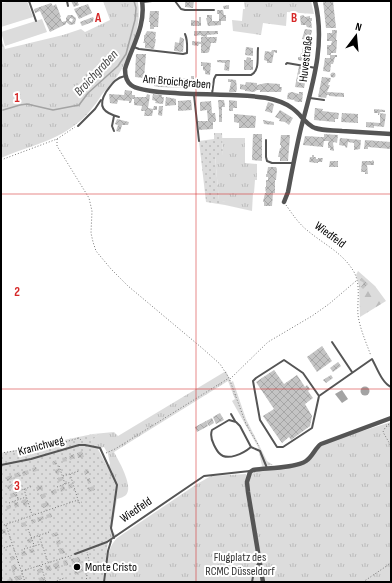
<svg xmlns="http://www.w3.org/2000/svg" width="392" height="583" font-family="'Sofia Sans Condensed',sans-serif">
	<defs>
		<pattern id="grass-tufts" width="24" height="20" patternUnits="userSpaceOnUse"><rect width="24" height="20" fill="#dcdcdc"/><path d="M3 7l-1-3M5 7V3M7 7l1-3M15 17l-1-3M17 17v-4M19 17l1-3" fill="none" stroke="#bbb"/></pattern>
		<pattern id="forest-firs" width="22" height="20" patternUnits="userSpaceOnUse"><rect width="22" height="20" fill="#dcdcdc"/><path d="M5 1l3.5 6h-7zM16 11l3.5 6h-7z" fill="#bbb"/></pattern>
		<pattern id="garden-dots" width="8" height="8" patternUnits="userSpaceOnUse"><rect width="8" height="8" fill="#dcdcdc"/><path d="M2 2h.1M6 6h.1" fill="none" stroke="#bbb" stroke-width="1.8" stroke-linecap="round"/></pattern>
		<pattern id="building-cross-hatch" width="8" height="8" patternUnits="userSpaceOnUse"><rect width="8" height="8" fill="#c4c4c4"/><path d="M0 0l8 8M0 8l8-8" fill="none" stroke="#a7a7a7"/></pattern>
	</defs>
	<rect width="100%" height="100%" fill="#fff"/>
	<!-- grass -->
	<g fill="url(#grass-tufts)" fill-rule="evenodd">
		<path d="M 103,1 L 138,1 L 138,3 C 143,31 124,73 106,90 C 101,94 98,102 93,107 C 85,118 75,126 63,133 C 44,144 21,149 1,158 L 1,37 L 5,49 L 63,35 L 81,29 L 85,32 L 110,20 Z"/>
		<path d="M 244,1 L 311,1 L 314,14 L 287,12 L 286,26 L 263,23 L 261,35 L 233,31 L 232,20 L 242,21 L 243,9 L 245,9 Z"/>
		<path d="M 222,138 L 245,138 L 245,163 L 257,164 L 257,180 L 255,180 L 254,193 L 253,193 L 252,211 L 225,205 L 225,202 L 219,201 L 215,156 L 223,155 Z"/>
		<path d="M 226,371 L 231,382 L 233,381 L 246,419 L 267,461 L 273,465 L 262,466 L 258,447 L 232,401 L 235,399 L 228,381 L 114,452 C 118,460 134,486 126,495 C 124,497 120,498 117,499 L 112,528 L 112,531 L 117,536 L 107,542 L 91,440 L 99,435 L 93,434 L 114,432 L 118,436 ZM 104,447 L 108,454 L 110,464 L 107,466 L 98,449 Z"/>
		<path d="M 391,422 L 391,582 L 264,582 L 249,491 L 250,475 L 255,471 L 300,465 L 319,448 L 330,441 Z"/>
		<path d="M 246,474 L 262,582 L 105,582 C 107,567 106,549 117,538 L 197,484 L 211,476 Z"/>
	</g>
	<!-- forest -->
	<path fill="url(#forest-firs)" d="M 358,271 L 375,286 L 386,301 L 360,317 L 359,285 L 356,275 Z"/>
	<!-- garden -->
	<g fill="url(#garden-dots)">
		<path d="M 214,133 L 222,133 L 223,156 L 215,156 L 219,200 L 225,202 L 225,205 L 206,202 L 199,141 L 214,139 Z"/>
		<path d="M 93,434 L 100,435 L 91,440 L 115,485 L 103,582 L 1,582 L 1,453 Z"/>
	</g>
	<!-- pitch -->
	<g fill="#dcdcdc">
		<path d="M 13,1 L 27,1 L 33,17 L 1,27 L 1,3 Z"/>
		<path d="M 42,19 L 47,32 L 5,46 L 1,32 Z"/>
	</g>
	<!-- water -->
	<g fill="#a3a3a3">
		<circle cx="365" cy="391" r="4.5"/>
		<path d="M 342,390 L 348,399 L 342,403 L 335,394 Z"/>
	</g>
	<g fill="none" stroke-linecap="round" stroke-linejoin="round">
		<!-- stream -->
		<path stroke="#a3a3a3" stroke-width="1.5" d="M 3,110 L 20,105 L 27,104 L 53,110 L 79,105 L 88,93 L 118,66 L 126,54 L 135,20 L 136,8 L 134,1"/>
	</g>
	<!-- building -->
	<g fill="url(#building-cross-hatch)" fill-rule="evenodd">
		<path d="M 71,1 L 77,1 L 79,5 L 74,7 Z"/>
		<path d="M 185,1 L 194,1 L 193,8 L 185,7 Z"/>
		<path d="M 323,1 L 333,1 L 336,28 L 326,28 Z"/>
		<path d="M 51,3 L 53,6 L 56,4 L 61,17 L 60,17 L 62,22 L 66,21 L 66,18 L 68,15 L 72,15 L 76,18 L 75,24 L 70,25 L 66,22 L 66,24 L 50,32 L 40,11 L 35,13 L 34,9 ZM 70,18 L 73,19 L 72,22 L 69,21 Z"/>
		<path d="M 88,4 L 92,13 L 79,19 L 74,9 Z"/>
		<path d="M 229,5 L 229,9 L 224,9 L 223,6 Z"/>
		<path d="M 217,10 L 223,10 L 224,15 L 226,15 L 226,21 L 221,21 L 221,25 L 208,26 L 206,18 L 207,18 L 207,15 L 212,15 L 212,21 L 219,21 L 219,14 L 217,14 Z"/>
		<path d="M 150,11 L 159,11 L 158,27 L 154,27 L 154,29 L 150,29 L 150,22 L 149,22 Z"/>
		<path d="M 303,15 L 305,17 L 310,16 L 310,18 L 312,18 L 312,21 L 311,21 L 312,28 L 307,27 L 306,25 L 301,25 L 300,16 Z"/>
		<path d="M 93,17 L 95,21 L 82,26 L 80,22 Z"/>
		<path d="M 199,17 L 201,17 L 201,26 L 191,26 L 191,20 L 199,21 Z"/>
		<path d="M 305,29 L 312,30 L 310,40 L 302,39 Z"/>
		<path d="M 332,30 L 337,30 L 336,40 L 337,40 L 337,42 L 336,53 L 331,53 L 331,55 L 337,55 L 337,57 L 335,57 L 333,64 L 331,64 L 330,72 L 323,71 L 325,58 L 330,58 L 330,55 L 327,55 L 327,45 L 331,45 L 332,41 L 327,41 L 327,33 L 332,33 Z"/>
		<path d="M 147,31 L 156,32 L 155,39 L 156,39 L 154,49 L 145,48 L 145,43 L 143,43 L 144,41 L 144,35 L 145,35 Z"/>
		<path d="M 194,31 L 218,31 L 218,34 L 207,35 L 207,37 L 201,36 L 201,35 L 194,36 Z"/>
		<path d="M 180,37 L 184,39 L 183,52 L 174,51 L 175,42 L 179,43 Z"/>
		<path d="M 201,37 L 217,37 L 216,43 L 211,43 L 209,52 L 207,53 L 201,53 L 201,44 L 199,44 L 198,46 L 192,45 L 192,41 L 201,42 Z"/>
		<path d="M 246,47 L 253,48 L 253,56 L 245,55 Z"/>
		<path d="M 303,47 L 311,48 L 309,62 L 298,60 L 298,57 L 300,57 L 301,53 L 302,53 Z"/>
		<path d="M 272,50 L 277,50 L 277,53 L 274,52 L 272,63 L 267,63 L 267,61 L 264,60 L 265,51 L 271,52 Z"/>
		<path d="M 136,54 L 146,54 L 144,78 L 135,77 Z"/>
		<path d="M 247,57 L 251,58 L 251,60 L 253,60 L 253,70 L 244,70 L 244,60 L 246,60 Z"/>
		<path d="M 217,60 L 230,60 L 229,71 L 224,70 L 225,63 L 217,62 Z"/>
		<path d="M 201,62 L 211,63 L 210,75 L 205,74 L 205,71 L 203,70 L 203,66 L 201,66 Z"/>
		<path d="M 299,66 L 308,68 L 304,88 L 295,87 Z"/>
		<circle cx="333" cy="75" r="2.5"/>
		<path d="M 155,76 L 191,79 L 191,76 L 194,76 L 194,83 L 191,83 L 190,88 L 159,87 L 154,86 Z"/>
		<path d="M 322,77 L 331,78 L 330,82 L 329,82 L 328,85 L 330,85 L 327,92 L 344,93 L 344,97 L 329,96 L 329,95 L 327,95 L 326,98 L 318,97 Z"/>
		<path d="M 142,78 L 152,79 L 151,84 L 142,83 Z"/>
		<path d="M 228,79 L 236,80 L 237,89 L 236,92 L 229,92 L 231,82 L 228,82 Z"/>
		<path d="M 246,82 L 257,83 L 257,85 L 266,83 L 280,84 L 280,87 L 282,87 L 281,92 L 260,92 L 260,90 L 257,90 L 254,92 L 245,91 L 245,90 L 240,89 L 240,84 L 245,85 Z"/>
		<path d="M 125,90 L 132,91 L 132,95 L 135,95 L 135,97 L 146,97 L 147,94 L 150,95 L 148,108 L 153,109 L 154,106 L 157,106 L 157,110 L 153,110 L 152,116 L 144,116 L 145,111 L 141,111 L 142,106 L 134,105 L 134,99 L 132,99 L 131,103 L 129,103 L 129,101 L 118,100 L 117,104 L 110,103 L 109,94 L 124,95 Z"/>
		<path d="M 292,92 L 299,94 L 299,92 L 303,92 L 302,102 L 298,102 L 294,101 L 295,100 L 287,99 L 288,93 Z"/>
		<path d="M 153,94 L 162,95 L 162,97 L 164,97 L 163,104 L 155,103 L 156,101 L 152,100 Z"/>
		<path d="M 166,97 L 176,99 L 176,105 L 165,106 Z"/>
		<path d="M 191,100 L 192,110 L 178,111 L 178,101 Z"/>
		<path d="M 218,100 L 224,100 L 225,107 L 222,107 L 222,122 L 219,122 L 219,111 Z"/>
		<path d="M 229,100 L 237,101 L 237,108 L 233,108 L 233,111 L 229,111 Z"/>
		<path d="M 211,101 L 212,113 L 215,113 L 216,120 L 215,122 L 213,122 L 213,129 L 199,130 L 198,121 L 208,121 L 207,110 L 200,111 L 200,102 Z"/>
		<path d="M 268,102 L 274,104 L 272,113 L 265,111 Z"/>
		<path d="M 159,106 L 163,106 L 162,116 L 158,115 Z"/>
		<path d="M 315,108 L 323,109 L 322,111 L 339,113 L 338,119 L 335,119 L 335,122 L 314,120 Z"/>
		<path d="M 374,109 L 385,110 L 385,112 L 380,112 L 379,115 L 378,115 L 378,113 L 374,113 Z"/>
		<path d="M 280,110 L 293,118 L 289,125 L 285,122 L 279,121 L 280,119 L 275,117 Z"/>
		<path d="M 342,113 L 358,114 L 358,123 L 341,122 Z"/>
		<path d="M 380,113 L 386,114 L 384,127 L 374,126 L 374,128 L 366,127 L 366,122 L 380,123 Z"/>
		<path d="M 234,114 L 256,116 L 255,128 L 239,128 L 239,123 L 234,122 Z"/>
		<path d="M 117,119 L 129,122 L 128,125 L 122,125 L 120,132 L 116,131 L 118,125 L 115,124 Z"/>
		<path d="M 263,120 L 274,122 L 274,125 L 264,124 Z"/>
		<path d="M 253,134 L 262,134 L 262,161 L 252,160 Z"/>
		<path d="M 324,134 L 338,135 L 337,143 L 334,142 L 333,143 L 334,151 L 330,150 L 330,148 L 328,148 L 328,143 L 329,141 L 324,141 L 323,147 L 303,145 L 305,136 L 321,137 L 324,137 Z"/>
		<path d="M 281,135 L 290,135 L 288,161 L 280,161 L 280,157 L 278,157 L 280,148 L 281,148 L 281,145 L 280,145 Z"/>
		<path d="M 340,138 L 361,140 L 360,149 L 354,150 L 354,143 L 348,142 L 347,148 L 345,147 L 345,146 L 339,145 Z"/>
		<path d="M 365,140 L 391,142 L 391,149 L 368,147 L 368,149 L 364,149 Z"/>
		<path d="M 312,155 L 314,155 L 314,157 L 316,157 L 316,159 L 318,159 L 318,158 L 323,158 L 322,162 L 318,162 L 318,163 L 316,163 L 309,162 L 310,157 L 312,157 Z"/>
		<path d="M 372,160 L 374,161 L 374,165 L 367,165 L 368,174 L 365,174 L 365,172 L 361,172 L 362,161 L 372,161 Z"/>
		<path d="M 330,161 L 338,161 L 338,167 L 329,167 Z"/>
		<path d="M 268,167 L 276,167 L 277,169 L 276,180 L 275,180 L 275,193 L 273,193 L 272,206 L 264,206 L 264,202 L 263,202 L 265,193 L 266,193 L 265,187 L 266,187 L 266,180 L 268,180 L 268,177 L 266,177 L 266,174 L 267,174 Z"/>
		<path d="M 362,278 L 368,284 L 363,289 L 361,287 L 364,283 L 360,280 Z"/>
		<path d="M 322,346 L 332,361 L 317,372 L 307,357 Z"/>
		<path d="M 338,362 L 341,366 L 333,372 L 330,368 Z"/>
		<path d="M 274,370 L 284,384 L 297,375 L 305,387 L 307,385 L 310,389 L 308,391 L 313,398 L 305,404 L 312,416 L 310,426 L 291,440 L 289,437 L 282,443 L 263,416 L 274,409 L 256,382 Z"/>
		<path d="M 331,375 L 333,378 L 326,383 L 323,380 Z"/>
		<path d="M 220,413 L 224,420 L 216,424 L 213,417 Z"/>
		<path d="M 212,418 L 214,423 L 209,426 L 206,421 Z"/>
		<path d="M 206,421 L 208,426 L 197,432 L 195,427 Z"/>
		<path d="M 82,451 L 84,457 L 78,458 L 77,453 Z"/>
		<path d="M 74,454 L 75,458 L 70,460 L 69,456 Z"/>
		<path d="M 66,457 L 67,461 L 63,462 L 62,458 Z"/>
		<path d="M 56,460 L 57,464 L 53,465 L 52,462 Z"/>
		<path d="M 36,467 L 37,471 L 33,472 L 32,468 Z"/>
		<path d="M 59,468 L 60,472 L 56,474 L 55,470 Z"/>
		<path d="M 88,469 L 89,473 L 85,475 L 84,471 Z"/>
		<path d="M 28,470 L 29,474 L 23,476 L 22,472 Z"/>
		<path d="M 19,472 L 21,476 L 15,478 L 14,474 Z"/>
		<path d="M 11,475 L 13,479 L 7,481 L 6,477 Z"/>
		<path d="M 61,477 L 63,480 L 59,482 L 57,478 Z"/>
		<path d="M 90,478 L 91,483 L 88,484 L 87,479 Z"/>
		<path d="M 72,483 L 73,487 L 69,489 L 68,485 Z"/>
		<path d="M 12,484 L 14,488 L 8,489 L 7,486 Z"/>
		<path d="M 42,485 L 43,489 L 37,491 L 36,487 Z"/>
		<path d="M 64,486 L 65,490 L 61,492 L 60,488 Z"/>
		<path d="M 94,486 L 95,490 L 89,492 L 87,488 Z"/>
		<path d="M 56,489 L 57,493 L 52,495 L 51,491 Z"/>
		<path d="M 15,492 L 17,496 L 11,498 L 10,494 Z"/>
		<path d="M 45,493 L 46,497 L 42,499 L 40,495 Z"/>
		<path d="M 26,499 L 28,504 L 24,506 L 22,500 Z"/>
		<path d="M 18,502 L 19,506 L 15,508 L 14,503 Z"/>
		<path d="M 48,502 L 49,506 L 43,508 L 41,504 Z"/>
		<path d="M 10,505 L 11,508 L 7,510 L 6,506 Z"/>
		<path d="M 51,513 L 52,517 L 47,518 L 46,515 Z"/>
		<path d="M 43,516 L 44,519 L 38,522 L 37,518 Z"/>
		<path d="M 35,519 L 36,522 L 32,524 L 31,520 Z"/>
		<path d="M 25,522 L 27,526 L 22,527 L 21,523 Z"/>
		<path d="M 5,529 L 6,533 L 1,534 L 1,530 Z"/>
		<path d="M 57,532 L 59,535 L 53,537 L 51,534 Z"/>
		<path d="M 31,538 L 32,542 L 28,543 L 27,540 Z"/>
		<path d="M 60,540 L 61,544 L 57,545 L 56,541 Z"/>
		<path d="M 33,548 L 35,552 L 30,553 L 29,550 Z"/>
		<path d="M 63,548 L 65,553 L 60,554 L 58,549 Z"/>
		<path d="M 25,551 L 27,555 L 22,556 L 21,552 Z"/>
		<path d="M 14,556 L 15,559 L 11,561 L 10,557 Z"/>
		<path d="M 79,557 L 84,571 L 75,575 L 71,559 Z"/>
		<path d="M 67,560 L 68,565 L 64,566 L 63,561 Z"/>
		<path d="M 58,562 L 60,568 L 55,569 L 53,564 Z"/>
		<path d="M 15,564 L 17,569 L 15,570 L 15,572 L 13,573 L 11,566 Z"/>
		<path d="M 50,565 L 52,570 L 47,571 L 45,567 Z"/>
		<path d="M 41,568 L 42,572 L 38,574 L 37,570 Z"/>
		<path d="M 21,575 L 22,579 L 16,581 L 14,577 Z"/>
		<path d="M 43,577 L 45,580 L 40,582 L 38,578 Z"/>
		<path d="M 12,578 L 13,582 L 8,582 L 7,580 Z"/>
	</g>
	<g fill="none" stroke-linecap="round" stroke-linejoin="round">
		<!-- path -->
		<g stroke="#777" stroke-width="1" stroke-dasharray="1 2" stroke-linecap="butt">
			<path d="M 57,139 L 57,146 L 89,198 L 92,211 L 91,233 L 93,242 L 96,251 L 111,269 L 128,286 L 202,348 L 220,364 L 229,378 L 246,424 L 259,446"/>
			<path d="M 1,160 L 57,139 L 75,127"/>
			<path d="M 286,205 C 293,215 299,224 308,231 C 325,245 343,253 354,272 C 361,285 357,301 358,315 C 360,329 366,342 371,356"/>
			<path d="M 230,379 L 268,342 L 312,316 L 329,304 L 356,281"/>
			<path d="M 389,424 L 385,428 L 383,432 L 391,446"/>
			<path d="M 1,453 L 55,445 L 79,438 L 82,441"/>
			<path d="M 106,453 L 115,449 L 229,378"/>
			<path d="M 59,466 L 65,484"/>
			<path d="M 70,474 L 79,503 L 82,502"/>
			<path d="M 63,476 L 79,471"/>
			<path d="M 13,483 L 18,499"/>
			<path d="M 57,487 L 71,482"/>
			<path d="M 24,489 L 32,515"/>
			<path d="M 16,492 L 33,486"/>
			<path d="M 9,503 L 26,497"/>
			<path d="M 6,525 L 25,582"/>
			<path d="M 1,526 L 78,500"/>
			<path d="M 28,529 L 34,545"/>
			<path d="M 39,536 L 48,562"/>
			<path d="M 31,538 L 49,532"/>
			<path d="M 1,549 L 12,545"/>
			<path d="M 24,549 L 41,544"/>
			<path d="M 41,566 L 46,582"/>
			<path d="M 22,571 L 73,555"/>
			<path d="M 54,582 L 64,578"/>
			<path d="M 86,582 L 89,560 L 87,552"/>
			<path d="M 363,582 L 391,563"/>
		</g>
		<!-- service -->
		<g stroke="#555" stroke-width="2">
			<path d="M 29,1 L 36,21"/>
			<path d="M 67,1 L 68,6"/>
			<path d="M 175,1 L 181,9 L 185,10 L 214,10"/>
			<path d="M 143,2 L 152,1"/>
			<path d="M 134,47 L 139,49 L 183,54 L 187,53 C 187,46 188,41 185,34"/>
			<path d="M 286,64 L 287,63 L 316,68"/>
			<path d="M 212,94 L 214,79 L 216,75 L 251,75 C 260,71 257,57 258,48"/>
			<path d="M 194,95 L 199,141"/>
			<path d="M 310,98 L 324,100"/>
			<path d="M 114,116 L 112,126 L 114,131"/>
			<path d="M 119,117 C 104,113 97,107 106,92 C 112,84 115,78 125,76"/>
			<path d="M 78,126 L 95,109 L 101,100"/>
			<path d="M 266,140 L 266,157 L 267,161 L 272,163 L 293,163"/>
			<path d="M 332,342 L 352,372"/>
			<path d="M 319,396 L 312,428 L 283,447 L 277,447 L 260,420 L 253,381 L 256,378 L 284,360 L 303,373 L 319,396 L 372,359 C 377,368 382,383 391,387"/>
			<path d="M 231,414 L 235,421"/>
			<path d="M 251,447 C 244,453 227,462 219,453 C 217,451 215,447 214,445 C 211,439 210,435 212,430 L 229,420 L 236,422 L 240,426 L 251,447 L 260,451 L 267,468"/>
			<path d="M 1,465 L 31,459 L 79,445 L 85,445 L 100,448 L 117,485 L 111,528 L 114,538"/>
			<path d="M 75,554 L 107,542 L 204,476 L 250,471"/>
			<path d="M 104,582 L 108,551 L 111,541"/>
			<path d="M 252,582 L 254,571 L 259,562"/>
		</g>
		<!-- minor -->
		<g stroke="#555" stroke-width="4.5">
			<path d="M 142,1 C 146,26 132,46 125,69 C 125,76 126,81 131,85 C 143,95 212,94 231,95 C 251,96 275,96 292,108 C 301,114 305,124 315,128 C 324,131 333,130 342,131 C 359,132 375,133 391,134"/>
			<path d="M 284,202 L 288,192 C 292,171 296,149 301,128 C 312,86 326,45 315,1"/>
			<path d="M 263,582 L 248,492 L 247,482 L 250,472 L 253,470 C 266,468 296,468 306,461 C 313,456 315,448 321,444 L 391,418"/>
		</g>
	</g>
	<!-- grid -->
	<path fill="none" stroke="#d62828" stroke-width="1" stroke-opacity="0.55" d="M 196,1 L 196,582M 1,194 L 391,194M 1,389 L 391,389"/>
	<!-- markers -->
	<circle fill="#000" stroke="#fff" stroke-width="1.5" cx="77" cy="567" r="4"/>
	<g text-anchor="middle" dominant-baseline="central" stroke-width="4" stroke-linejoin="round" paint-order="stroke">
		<!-- street labels -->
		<g font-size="12" fill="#000" stroke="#fff">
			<text transform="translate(306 59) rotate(-83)">Huvestraße</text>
			<text transform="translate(177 82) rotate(5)">Am Broichgraben</text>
			<text transform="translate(330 235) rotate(37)">Wiedfeld</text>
			<text transform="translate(41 446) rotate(-15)">Kranichweg</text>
			<text transform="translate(136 510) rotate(-34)">Wiedfeld</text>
		</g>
		<!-- park labels -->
		<g font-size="12" fill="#333" stroke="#fff">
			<text x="240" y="557">Flugplatz des<tspan x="240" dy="14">RCMC Düsseldorf</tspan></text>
		</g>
		<!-- poi labels -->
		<g font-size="12" fill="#000" stroke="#fff" text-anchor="start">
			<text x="85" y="567">Monte Cristo</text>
		</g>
		<!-- water labels -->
		<g font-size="13" font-style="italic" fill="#444" stroke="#fff">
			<text transform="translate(96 73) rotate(-47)">Broichgraben</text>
		</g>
	</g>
	<g font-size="13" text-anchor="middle" font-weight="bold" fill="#d62828" stroke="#fff" stroke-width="4" stroke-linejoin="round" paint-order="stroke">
		<text x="98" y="22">A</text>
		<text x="294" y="22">B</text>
		<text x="17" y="102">1</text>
		<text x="17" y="296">2</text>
		<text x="17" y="490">3</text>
	</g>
	<!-- border -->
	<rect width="392" height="583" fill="none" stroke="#000000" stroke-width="4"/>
	<!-- north arrow -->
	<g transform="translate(356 36) rotate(16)" stroke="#ffffff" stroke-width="3" paint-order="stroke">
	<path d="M0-3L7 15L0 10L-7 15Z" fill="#000000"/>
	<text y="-6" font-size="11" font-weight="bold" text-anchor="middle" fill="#000000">N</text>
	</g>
</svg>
